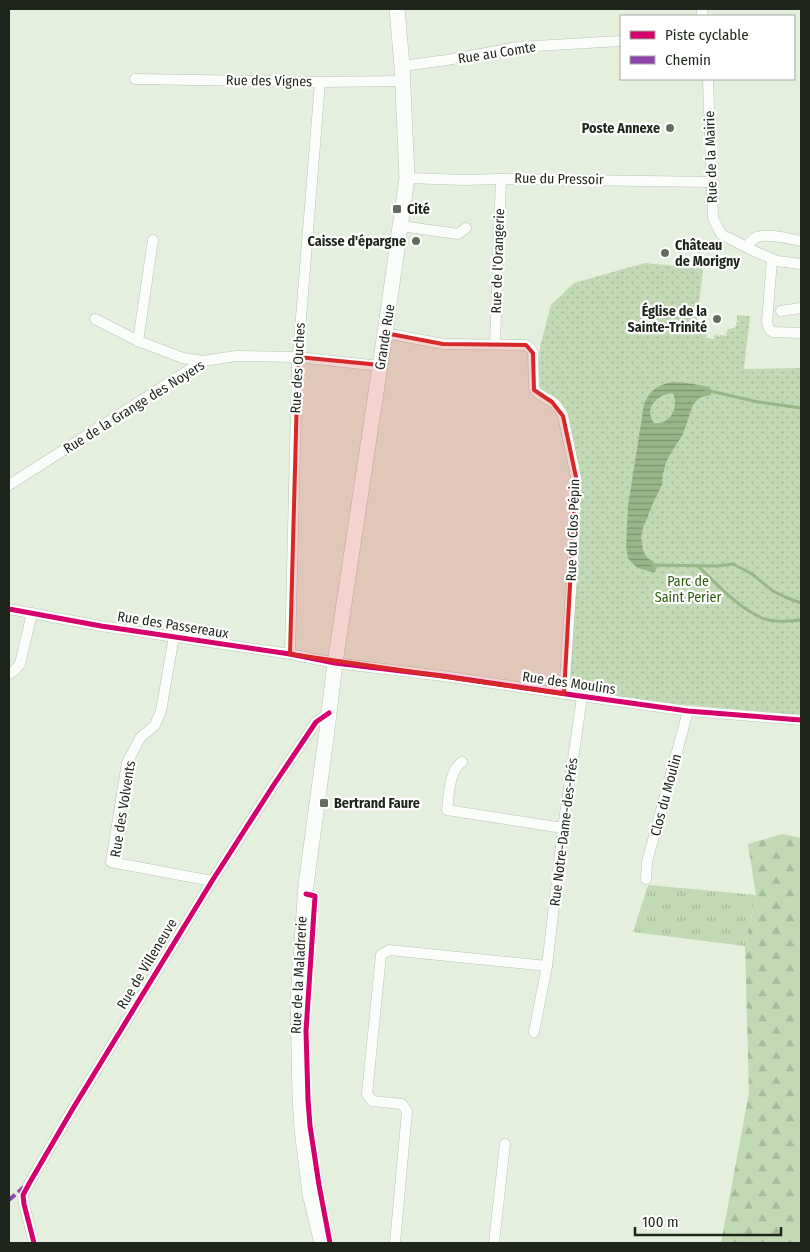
<svg xmlns="http://www.w3.org/2000/svg" width="810" height="1252" font-family="'Fira Sans Condensed',sans-serif">
	<defs>
		<pattern id="grass-tufts" width="24" height="20" patternUnits="userSpaceOnUse" patternTransform="scale(1.25)"><rect width="24" height="20" fill="#c1dab5"/><path d="M3 7l-1-3M5 7V3M7 7l1-3M15 17l-1-3M17 17v-4M19 17l1-3" fill="none" stroke="#a5bb9b"/></pattern>
		<pattern id="forest-firs" width="22" height="20" patternUnits="userSpaceOnUse" patternTransform="scale(1.25)"><rect width="22" height="20" fill="#c1dab5"/><path d="M5 1l3.5 6h-7zM16 11l3.5 6h-7z" fill="#a5bb9b"/></pattern>
		<pattern id="park-dots" width="8" height="8" patternUnits="userSpaceOnUse" patternTransform="scale(1.25)"><rect width="8" height="8" fill="#c1dab5"/><path d="M2 2h.1M6 6h.1" fill="none" stroke="#a5bb9b" stroke-width="1.8" stroke-linecap="round"/></pattern>
		<pattern id="water-rules" width="6" height="5" patternUnits="userSpaceOnUse" patternTransform="scale(1.25)"><rect width="6" height="5" fill="#98b689"/><path d="M0 2.5h6" fill="none" stroke="#7b946f"/></pattern>
	</defs>
	<rect width="100%" height="100%" fill="#e4efde"/>
	<!-- grass -->
	<path fill="url(#grass-tufts)" d="M 648,885 L 756,895 L 745,946 L 633,932 Z"/>
	<!-- forest -->
	<path fill="url(#forest-firs)" d="M 782,834 L 801,838 L 801,1243 L 721,1243 L 749,1093 L 745,946 L 756,895 L 748,844 Z"/>
	<!-- park -->
	<path fill="url(#park-dots)" d="M 645,263 L 703,269 C 701,290 698,311 695,332 L 700,333 L 701,334 L 704,333 L 707,335 L 706,338 L 714,339 L 714,336 L 717,334 L 719,337 L 720,335 L 727,336 L 726,334 L 728,329 L 734,328 L 736,326 L 736,322 L 739,322 L 739,321 L 737,321 L 737,315 L 750,316 L 744,369 L 801,368 L 801,715 L 656,702 L 570,690 L 568,679 L 578,504 L 568,421 L 537,387 L 540,347 L 551,305 L 574,283 Z"/>
	<!-- water -->
	<path fill="url(#water-rules)" fill-rule="evenodd" d="M 671,382 L 687,383 L 710,387 L 711,395 L 701,397 L 696,401 L 693,405 L 683,434 L 671,453 L 666,462 L 663,474 L 662,485 L 654,501 L 643,528 L 641,538 L 643,550 L 647,558 L 653,561 L 656,568 L 655,572 L 652,572 L 638,568 L 632,563 L 628,558 L 626,547 L 628,506 L 644,404 C 649,391 658,385 671,382 ZM 673,393 C 679,408 671,425 654,423 C 643,408 658,394 673,393 Z"/>
	<g fill="none" stroke-linecap="round" stroke-linejoin="round">
		<!-- stream -->
		<g stroke="#98b689" stroke-width="3">
			<path d="M 706,391 L 710,391 L 758,402 L 801,408"/>
			<path d="M 652,565 L 717,566 L 733,564 L 752,574 L 773,591 L 785,597 L 801,603"/>
			<path d="M 698,566 C 718,585 737,607 762,618 C 774,623 789,621 801,620"/>
		</g>
		<defs>
			<g id="street">
				<path d="M 702,16 L 702,9"/>
				<path d="M 402,66 L 447,60 L 518,47 L 621,41"/>
				<path d="M 135,79 L 320,82 L 403,81"/>
				<path d="M 708,79 L 713,218 L 721,234 L 754,251 L 777,261 L 801,264"/>
				<path d="M 407,178 L 464,180 L 501,179 L 712,182"/>
				<path d="M 401,226 L 458,234 L 466,228"/>
				<path d="M 746,247 C 749,244 752,240 755,238 C 765,232 790,239 801,241"/>
				<path d="M 772,259 L 767,322 L 769,329 L 773,332 L 801,333"/>
				<path d="M 781,311 L 801,308"/>
				<path d="M 95,319 L 138,341 L 183,358 L 203,361"/>
				<path d="M 385,333 L 443,344 L 526,345 L 531,349 L 533,353 L 534,387 C 536,395 546,397 553,402 C 558,406 560,410 563,416 L 576,477 L 573,562 L 564,694"/>
				<path d="M 138,341 L 153,240"/>
				<path d="M 495,344 L 501,179"/>
				<path d="M 9,485 L 203,361 L 236,356 L 298,357 L 380,366"/>
				<path d="M 9,609 L 101,626 L 290,654 L 335,663 L 443,676 L 573,695 L 688,711 L 801,720"/>
				<path d="M 174,636 L 161,711 L 155,725 L 140,738 L 127,763 L 111,862 L 212,881"/>
				<path d="M 290,654 L 297,367 L 320,82"/>
				<path d="M 9,674 L 14,671 L 20,664 L 32,613"/>
				<path d="M 462,762 C 449,770 449,795 447,810 L 563,828"/>
				<path d="M 646,879 L 647,862 L 688,711"/>
				<path d="M 534,1032 L 547,966 L 563,828 L 582,697"/>
				<path d="M 34,1243 L 24,1204 L 23,1195 L 30,1182 L 72,1110 L 212,881 L 273,786 L 316,722 L 329,713"/>
				<path d="M 395,1243 L 407,1111 L 402,1104 L 372,1101 L 367,1094 L 381,955 L 389,950 L 547,966"/>
				<path d="M 494,1243 L 505,1144"/>
			</g>
			<path id="secondary" d="M 322,1243 L 310,1194 L 302,1129 L 300,1096 L 298,1000 L 306,885 L 326,738 L 335,663 L 385,333 L 407,178 L 402,66 L 397,9"/>
		</defs>
		<!-- street casing -->
		<use href="#street" stroke="#bbc3b6" stroke-width="11"/>
		<!-- secondary casing -->
		<use href="#secondary" stroke="#bbc3b6" stroke-width="16"/>
		<!-- street -->
		<use href="#street" stroke="#fbfdfa" stroke-width="10"/>
		<!-- secondary -->
		<use href="#secondary" stroke="#fbfdfa" stroke-width="15"/>
		<!-- quiet -->
		<path stroke="#8e44ad" stroke-width="4" stroke-dasharray="8 4" stroke-linecap="butt" d="M 9,1200 L 24,1187"/>
		<defs>
			<g id="cycleway">
				<path d="M 9,609 L 101,626 L 290,654 L 335,663 L 443,676 L 573,695 L 688,711 L 801,720"/>
				<path d="M 306,894 L 315,896 L 306,1031 L 308,1100 L 310,1126 L 319,1185 L 330,1243"/>
				<path d="M 34,1243 L 24,1204 L 23,1195 L 30,1182 L 72,1110 L 212,881 L 273,786 L 316,722 L 329,713"/>
			</g>
		</defs>
		<!-- cycleway casing -->
		<use href="#cycleway" stroke="#fff" stroke-width="8"/>
		<!-- cycleway -->
		<use href="#cycleway" stroke="#d6006c" stroke-width="5"/>
	</g>
	<!-- marked area -->
	<path fill="#d62828" fill-opacity="0.2" stroke="#d62828" stroke-width="4" stroke-linejoin="round" d="M 385,333 L 443,344 L 526,345 L 533,353 L 534,390 L 552,402 L 563,416 L 576,477 L 564,694 L 290,654 L 298,357 L 380,365 Z"/>
	<!-- markers -->
	<g fill="#636c5f" stroke="#fff" stroke-width="2">
		<circle cx="670" cy="128" r="5"/>
		<rect x="392" y="204" width="10" height="10" rx="2.5"/>
		<circle cx="416" cy="241" r="5"/>
		<circle cx="665" cy="253" r="5"/>
		<circle cx="717" cy="319" r="5"/>
		<rect x="319" y="798" width="10" height="10" rx="2.5"/>
	</g>
	<g text-anchor="middle" dominant-baseline="central" stroke-width="4.5" stroke-linejoin="round" paint-order="stroke">
		<!-- street labels -->
		<g font-size="14" fill="#1e251a" stroke="#fff">
			<text transform="translate(497 53) rotate(-9)">Rue au Comte</text>
			<text transform="translate(269 81) rotate(1)">Rue des Vignes</text>
			<text transform="translate(711 157) rotate(-92)">Rue de la Mairie</text>
			<text transform="translate(559 179) rotate(1)">Rue du Pressoir</text>
			<text transform="translate(498 261) rotate(-88)">Rue de l'Orangerie</text>
			<text transform="translate(385 337) rotate(-81)">Grande Rue</text>
			<text transform="translate(298 368) rotate(-87)">Rue des Ouches</text>
			<text transform="translate(134 407) rotate(-32)">Rue de la Grange des Noyers</text>
			<text transform="translate(573 530) rotate(-88)">Rue du Clos Pépin</text>
			<text transform="translate(173 625) rotate(9)">Rue des Passereaux</text>
			<text transform="translate(569 683) rotate(8)">Rue des Moulins</text>
			<text transform="translate(666 795) rotate(-75)">Clos du Moulin</text>
			<text transform="translate(123 809) rotate(-81)">Rue des Volvents</text>
			<text transform="translate(564 832) rotate(-83)">Rue Notre-Dame-des-Prés</text>
			<text transform="translate(147 964) rotate(-59)">Rue de Villeneuve</text>
			<text transform="translate(299 975) rotate(-87)">Rue de la Maladrerie</text>
		</g>
		<!-- poi labels -->
		<g font-size="14" font-weight="bold" fill="#1e251a" stroke="#fff" text-anchor="end">
			<text x="660" y="128">Poste Annexe</text>
			<text x="407" y="209" text-anchor="start">Cité</text>
			<text x="406" y="241">Caisse d'épargne</text>
			<text x="675" y="245" text-anchor="start">Château<tspan x="675" dy="16">de Morigny</tspan></text>
			<text x="707" y="311">Église de la<tspan x="707" dy="16">Sainte-Trinité</tspan></text>
			<text x="334" y="803" text-anchor="start">Bertrand Faure</text>
		</g>
		<!-- park labels -->
		<g font-size="14" fill="#2f5d0c" stroke="#fff">
			<text x="688" y="581">Parc de<tspan x="688" dy="16">Saint Perier</tspan></text>
		</g>
	</g>
	<!-- border -->
	<rect width="810" height="1252" fill="none" stroke="#1e251a" stroke-width="20"/>
	<!-- legend -->
	<rect x="620" y="15" width="175" height="65" fill="#ffffff" stroke="#a5a8a3"/>
	<rect x="630" y="31" width="25" height="8" fill="#d6006c" stroke="#a5a8a3"/>
	<text x="665" y="40" font-size="15" fill="#1e251a">Piste cyclable</text>
	<rect x="630" y="56" width="25" height="8" fill="#8e44ad" stroke="#a5a8a3"/>
	<text x="665" y="65" font-size="15" fill="#1e251a">Chemin</text>
	<!-- scale -->
	<path d="M635 1227v8h146v-8" fill="none" stroke="#1e251a" stroke-width="2.5"/>
	<text x="642" y="1227" font-size="15" fill="#1e251a" stroke="#ffffff" stroke-width="4" paint-order="stroke">100 m</text>
</svg>
